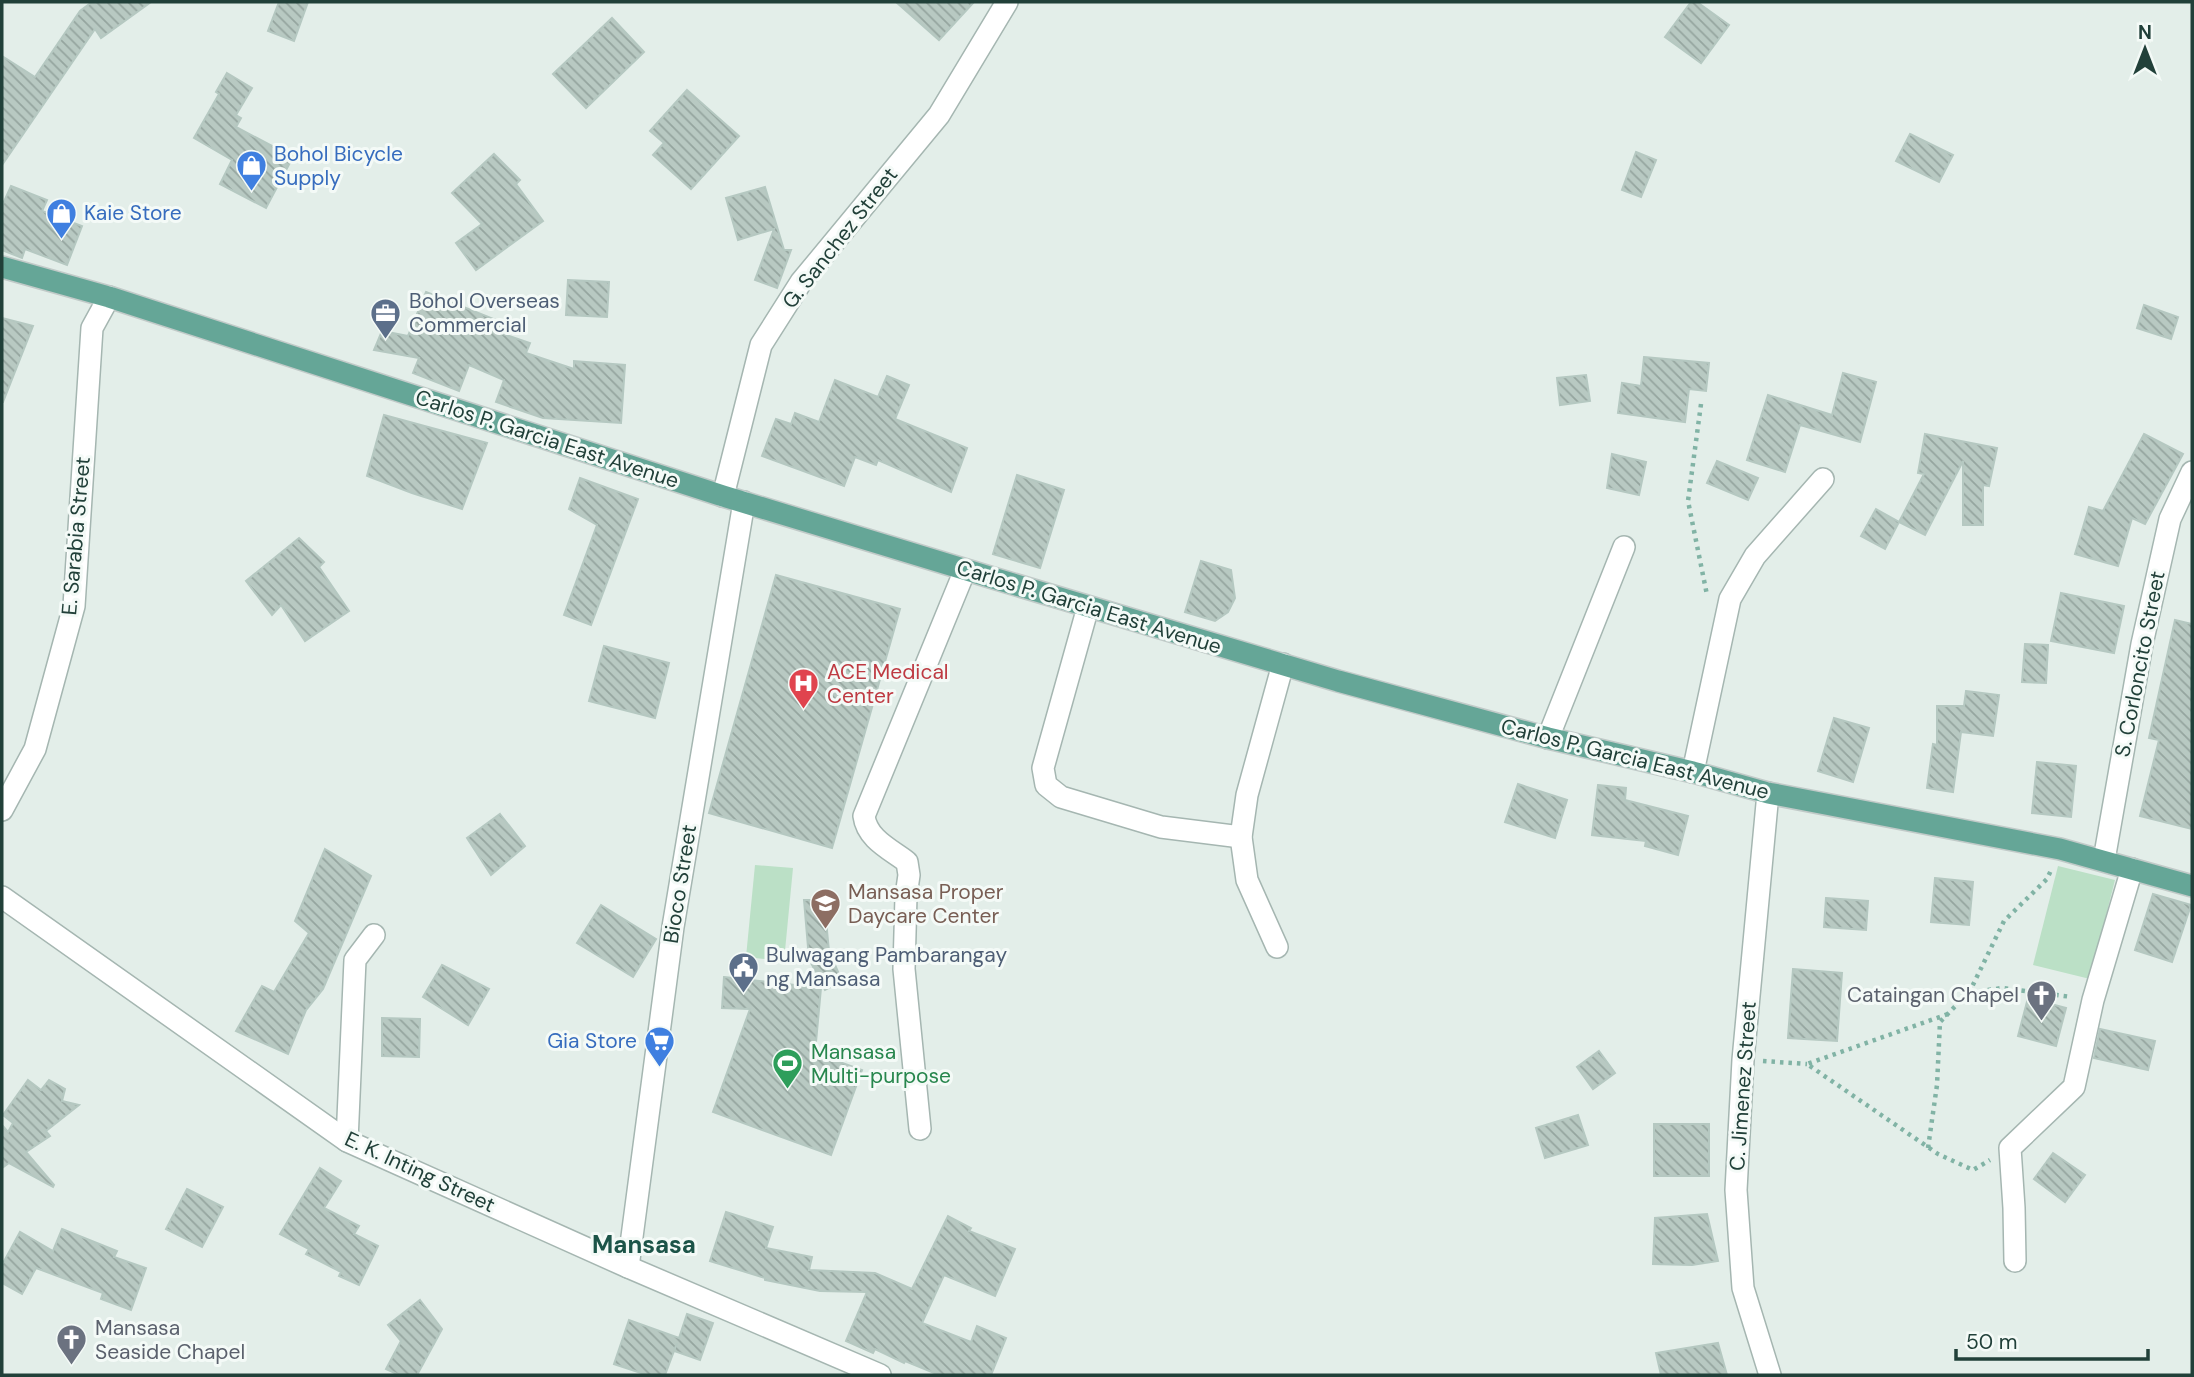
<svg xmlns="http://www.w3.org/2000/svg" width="2194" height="1377" font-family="'DM Sans',sans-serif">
	<defs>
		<pattern id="building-back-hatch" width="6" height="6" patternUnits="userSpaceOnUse" patternTransform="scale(1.75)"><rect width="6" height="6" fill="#b8c9c2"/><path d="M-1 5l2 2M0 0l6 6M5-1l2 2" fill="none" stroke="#95a59f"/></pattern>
	</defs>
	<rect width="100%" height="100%" fill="#e3eee9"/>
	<!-- pitch -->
	<g fill="#bbe0c6">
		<path d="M 755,865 L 793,868 L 784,961 L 746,957 Z"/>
		<path d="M 2058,866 L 2115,880 L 2090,979 L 2033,965 Z"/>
	</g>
	<!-- building -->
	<g fill="url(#building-back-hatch)" stroke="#b5c8c1" stroke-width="2">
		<path d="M 92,2 L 151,2 L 101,38 L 95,29 L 2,165 L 2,56 L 35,77 L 80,11 Z"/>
		<path d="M 279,2 L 308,2 L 294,41 L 268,31 Z"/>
		<path d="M 896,2 L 974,2 L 939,40 Z"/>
		<path d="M 1691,2 L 1697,2 L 1729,25 L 1701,63 L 1665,37 Z"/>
		<path d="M 612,18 L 644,52 L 586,108 L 553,74 Z"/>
		<path d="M 227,73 L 252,88 L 236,115 L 241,118 L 236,127 L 293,157 L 266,208 L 220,184 L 232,160 L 194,138 L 219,94 L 216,92 Z"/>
		<path d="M 687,90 L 739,136 L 691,189 L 653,155 L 664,143 L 650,131 Z"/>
		<path d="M 1910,134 L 1953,155 L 1939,182 L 1896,161 Z"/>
		<path d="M 1636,152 L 1656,160 L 1641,197 L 1622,190 Z"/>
		<path d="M 494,154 L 520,180 L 516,184 L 543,221 L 476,270 L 456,243 L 482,224 L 452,193 Z"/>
		<path d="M 11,186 L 47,200 L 42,211 L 82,226 L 67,265 L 25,249 L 22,258 L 2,250 L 2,206 Z"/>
		<path d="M 765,187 L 784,250 L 791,250 L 777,288 L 755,280 L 774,229 L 738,240 L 726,198 Z"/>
		<path d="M 568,280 L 609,282 L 607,317 L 566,315 Z"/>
		<path d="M 426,292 L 501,322 L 497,332 L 530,343 L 526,353 L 574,369 L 574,361 L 625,365 L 621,423 L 543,418 L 496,402 L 504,380 L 469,365 L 459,391 L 413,373 L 419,358 L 374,350 L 382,331 L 408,336 Z"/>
		<path d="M 2144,305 L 2178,317 L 2171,339 L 2137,328 Z"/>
		<path d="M 2,318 L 33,326 L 3,402 L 2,402 Z"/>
		<path d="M 1644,357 L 1709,363 L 1706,391 L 1689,389 L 1685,422 L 1618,413 L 1622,383 L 1641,386 Z"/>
		<path d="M 1843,373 L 1876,382 L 1860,442 L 1800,425 L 1785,472 L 1747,460 L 1768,395 L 1832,415 Z"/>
		<path d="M 1586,375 L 1590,401 L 1560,405 L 1557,378 Z"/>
		<path d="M 887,376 L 909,385 L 895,419 L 967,448 L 951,492 L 878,460 L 876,465 L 855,457 L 844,486 L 762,456 L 776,419 L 791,424 L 795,413 L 819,422 L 835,380 L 878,397 Z"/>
		<path d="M 384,415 L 487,443 L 462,509 L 412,493 L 367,476 Z"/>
		<path d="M 1925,434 L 1997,448 L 1989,486 L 1983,485 L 1983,525 L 1963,525 L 1963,461 L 1925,535 L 1899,522 L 1924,474 L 1918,473 Z"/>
		<path d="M 2144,434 L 2183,454 L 2145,524 L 2132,518 L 2118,566 L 2075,554 L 2089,507 L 2103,511 Z"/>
		<path d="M 1612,454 L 1646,462 L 1639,495 L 1607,488 Z"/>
		<path d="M 1717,461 L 1758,478 L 1748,500 L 1707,483 Z"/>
		<path d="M 1017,475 L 1064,490 L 1040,568 L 993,554 Z"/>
		<path d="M 580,478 L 638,499 L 591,625 L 564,615 L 597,525 L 569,509 Z"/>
		<path d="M 1876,509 L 1899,522 L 1885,549 L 1861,536 Z"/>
		<path d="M 299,538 L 324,562 L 319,567 L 349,611 L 305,641 L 281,605 L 272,615 L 246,581 Z"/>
		<path d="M 1201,561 L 1231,570 L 1235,598 L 1228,612 L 1215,621 L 1185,612 Z"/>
		<path d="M 776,575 L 900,609 L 832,848 L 709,813 Z"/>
		<path d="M 2061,593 L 2124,606 L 2114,653 L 2051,641 Z"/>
		<path d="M 2175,620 L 2192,624 L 2192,829 L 2140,816 L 2159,740 L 2149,738 Z"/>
		<path d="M 2025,644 L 2048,645 L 2046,683 L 2022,682 Z"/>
		<path d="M 604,646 L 669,663 L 655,718 L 589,701 Z"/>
		<path d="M 1966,691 L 1999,695 L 1993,736 L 1961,732 L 1953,792 L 1927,788 L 1933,744 L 1937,745 L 1937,706 L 1964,706 Z"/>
		<path d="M 1834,718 L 1869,728 L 1853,782 L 1818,771 Z"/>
		<path d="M 2037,762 L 2076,766 L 2071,817 L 2032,813 Z"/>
		<path d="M 1518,784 L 1567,800 L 1555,838 L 1505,822 Z"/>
		<path d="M 1598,785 L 1626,788 L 1625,800 L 1688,816 L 1678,855 L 1645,846 L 1646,841 L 1592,835 Z"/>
		<path d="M 500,814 L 525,846 L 491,875 L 467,838 Z"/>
		<path d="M 325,849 L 371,876 L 323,989 L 306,1010 L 288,1054 L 236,1031 L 262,986 L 274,992 L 309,933 L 295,921 Z"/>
		<path d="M 1935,878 L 1973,882 L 1969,925 L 1931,922 Z"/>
		<path d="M 2153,894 L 2191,905 L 2172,962 L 2135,950 Z"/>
		<path d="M 1826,898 L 1868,901 L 1866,930 L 1824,927 Z"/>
		<path d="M 804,900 L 824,900 L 829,951 L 842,981 L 825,990 L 809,959 Z"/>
		<path d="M 601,905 L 656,939 L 633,977 L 577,943 Z"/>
		<path d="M 442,965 L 489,989 L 468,1025 L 423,997 Z"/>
		<path d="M 1793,969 L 1842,973 L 1837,1041 L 1788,1038 Z"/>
		<path d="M 724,977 L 821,988 L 815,1053 L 862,1070 L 831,1155 L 713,1112 L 750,1009 L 722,1008 Z"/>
		<path d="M 2028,998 L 2066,1008 L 2056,1046 L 2018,1036 Z"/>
		<path d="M 382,1018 L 420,1019 L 419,1057 L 382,1056 Z"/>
		<path d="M 2100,1029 L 2155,1041 L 2148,1070 L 2094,1058 Z"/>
		<path d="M 1599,1051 L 1615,1073 L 1593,1089 L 1577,1067 Z"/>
		<path d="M 28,1080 L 41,1090 L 49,1080 L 65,1089 L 62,1101 L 79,1105 L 46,1131 L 50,1136 L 26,1152 L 54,1185 L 53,1187 L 9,1163 L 2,1168 L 2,1125 L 8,1132 L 13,1123 L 3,1115 Z"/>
		<path d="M 1578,1115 L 1588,1145 L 1545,1158 L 1536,1128 Z"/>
		<rect x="1654" y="1124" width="55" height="52"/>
		<path d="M 2053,1153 L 2085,1175 L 2065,1202 L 2034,1179 Z"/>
		<path d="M 320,1168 L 341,1181 L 324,1208 L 359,1226 L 354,1234 L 378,1246 L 359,1285 L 339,1276 L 341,1272 L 306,1254 L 309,1249 L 280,1234 Z"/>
		<path d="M 187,1189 L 223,1207 L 202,1247 L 166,1229 Z"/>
		<path d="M 726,1212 L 773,1227 L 766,1248 L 812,1257 L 809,1270 L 875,1273 L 912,1289 L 948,1216 L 971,1228 L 969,1231 L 1015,1249 L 995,1296 L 944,1275 L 922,1323 L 971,1342 L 977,1326 L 1006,1338 L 991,1375 L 939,1375 L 905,1361 L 904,1363 L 875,1349 L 873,1353 L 846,1341 L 867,1292 L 820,1291 L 765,1280 L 765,1278 L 710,1261 Z"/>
		<path d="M 1707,1214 L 1718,1261 L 1692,1265 L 1653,1264 L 1655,1218 Z"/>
		<path d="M 62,1229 L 117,1251 L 114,1257 L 146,1268 L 131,1310 L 101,1299 L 103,1293 L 36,1268 L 22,1294 L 2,1283 L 2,1265 L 20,1232 L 53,1251 Z"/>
		<path d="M 420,1300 L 442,1329 L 417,1375 L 399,1375 L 386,1369 L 401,1341 L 388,1325 Z"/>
		<path d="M 687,1314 L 713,1323 L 700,1360 L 674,1351 L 677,1343 L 665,1375 L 647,1375 L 614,1364 L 629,1320 L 679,1338 Z"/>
		<path d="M 1718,1343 L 1727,1375 L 1661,1375 L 1656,1353 Z"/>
	</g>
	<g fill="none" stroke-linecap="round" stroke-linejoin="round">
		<defs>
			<g id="minor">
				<path d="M 723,496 L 761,345 L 801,282 L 939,115 L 1007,2"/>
				<path d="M 1088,607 L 1043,768 L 1046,785 L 1061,797 L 1161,827 L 1241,837"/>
				<path d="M 1548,738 L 1624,547"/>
				<path d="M 1693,772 L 1730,599 L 1755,556 L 1823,479"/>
				<path d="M 1768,793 L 1743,1060 L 1736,1190 L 1743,1288 L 1770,1375"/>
				<path d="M 2,810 L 35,749 L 74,606 L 92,328 L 109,297"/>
				<path d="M 2104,860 L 2142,644 L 2170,519 L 2192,472"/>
				<path d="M 2,897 L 347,1141 L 628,1267 L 880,1375"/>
				<path d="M 1277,947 L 1247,880 L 1241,837 L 1247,795 L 1283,664"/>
				<path d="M 920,1129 L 904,969 L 906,896 L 909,875 L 907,862 C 890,849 867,839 864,816 L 965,570"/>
				<path d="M 347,1141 L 355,960 L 374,935"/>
				<path d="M 2015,1261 L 2014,1208 L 2010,1148 L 2074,1087 L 2093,1000 L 2132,869"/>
				<path d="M 628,1267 L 673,927 L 744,502"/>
			</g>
			<path id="major" d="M 2,267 L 109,297 L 723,496 L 993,578 L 1338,681 L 1548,738 L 1693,772 L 1768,793 L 2060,849 L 2192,886"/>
		</defs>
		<!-- minor casing -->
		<use href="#minor" stroke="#a5b6b1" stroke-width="24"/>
		<!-- major casing -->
		<use href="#major" stroke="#c1cac8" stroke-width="24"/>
		<!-- path -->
		<g stroke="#81b3a5" stroke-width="4.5" stroke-dasharray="3.5 5" stroke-linecap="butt">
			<path d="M 1701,404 L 1688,501 L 1707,595"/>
			<path d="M 1969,993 L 2004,921 L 2047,879 L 2052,868"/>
			<path d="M 1948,1014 L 1807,1064 L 1938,1154 L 1973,1170 L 1990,1160"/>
			<path d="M 1763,1061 L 1807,1064"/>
			<path d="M 1928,1148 L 1937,1085 L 1940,1022 L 1968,993 L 2002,988 L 2072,997"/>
		</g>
		<!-- minor -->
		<use href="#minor" stroke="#fff" stroke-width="21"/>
		<!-- major -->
		<use href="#major" stroke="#65a697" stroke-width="21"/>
	</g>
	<!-- icons -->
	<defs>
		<symbol id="shop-pin" viewBox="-11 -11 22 30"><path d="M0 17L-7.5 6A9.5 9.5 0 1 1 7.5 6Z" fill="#3f7fe0" stroke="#f4faf7"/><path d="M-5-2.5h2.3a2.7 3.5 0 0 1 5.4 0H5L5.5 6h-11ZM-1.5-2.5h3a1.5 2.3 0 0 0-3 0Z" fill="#fff"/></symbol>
		<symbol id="office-pin" viewBox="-11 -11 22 30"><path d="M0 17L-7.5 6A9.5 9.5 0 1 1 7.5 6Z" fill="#5c6f8a" stroke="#f4faf7"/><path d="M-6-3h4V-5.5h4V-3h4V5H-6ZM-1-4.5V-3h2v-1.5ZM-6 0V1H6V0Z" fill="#fff"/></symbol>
		<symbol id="hospital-pin" viewBox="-11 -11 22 30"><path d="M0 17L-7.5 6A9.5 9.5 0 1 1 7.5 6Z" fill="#e0444e" stroke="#f4faf7"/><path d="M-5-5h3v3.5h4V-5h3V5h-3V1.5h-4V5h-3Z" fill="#fff"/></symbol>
		<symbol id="school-pin" viewBox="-11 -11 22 30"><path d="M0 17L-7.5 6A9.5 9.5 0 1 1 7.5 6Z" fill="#8d6e63" stroke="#f4faf7"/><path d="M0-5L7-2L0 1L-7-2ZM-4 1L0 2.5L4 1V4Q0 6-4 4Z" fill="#fff"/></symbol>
		<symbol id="civic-pin" viewBox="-11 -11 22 30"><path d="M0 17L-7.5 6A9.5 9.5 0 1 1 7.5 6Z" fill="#5c6f8a" stroke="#f4faf7"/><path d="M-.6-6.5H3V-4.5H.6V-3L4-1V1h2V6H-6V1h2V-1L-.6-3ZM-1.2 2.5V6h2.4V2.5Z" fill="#fff"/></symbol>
		<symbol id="church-pin" viewBox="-11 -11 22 30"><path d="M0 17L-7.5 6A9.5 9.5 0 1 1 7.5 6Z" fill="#6b7280" stroke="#f4faf7"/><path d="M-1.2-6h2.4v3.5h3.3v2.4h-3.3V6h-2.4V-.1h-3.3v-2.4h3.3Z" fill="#fff"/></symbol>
		<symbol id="supermarket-pin" viewBox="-11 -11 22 30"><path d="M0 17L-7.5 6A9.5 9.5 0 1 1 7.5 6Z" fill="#3f7fe0" stroke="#f4faf7"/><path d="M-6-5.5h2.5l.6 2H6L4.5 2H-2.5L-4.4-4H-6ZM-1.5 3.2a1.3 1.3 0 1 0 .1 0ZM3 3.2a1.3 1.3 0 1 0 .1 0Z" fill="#fff"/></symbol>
		<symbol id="stadium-pin" viewBox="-11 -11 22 30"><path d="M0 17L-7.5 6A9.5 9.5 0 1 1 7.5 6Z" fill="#2e9e5b" stroke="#f4faf7"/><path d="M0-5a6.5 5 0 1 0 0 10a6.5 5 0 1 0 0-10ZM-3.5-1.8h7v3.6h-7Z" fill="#fff"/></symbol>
	</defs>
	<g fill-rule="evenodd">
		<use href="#shop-pin" x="234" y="148" width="35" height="47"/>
		<use href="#shop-pin" x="44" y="196" width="35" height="47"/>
		<use href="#office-pin" x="368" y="296" width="35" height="47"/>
		<use href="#hospital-pin" x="786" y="666" width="35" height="47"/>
		<use href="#school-pin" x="808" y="886" width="35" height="47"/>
		<use href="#civic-pin" x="726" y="950" width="35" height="47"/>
		<use href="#church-pin" x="2024" y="978" width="35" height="47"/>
		<use href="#supermarket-pin" x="642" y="1024" width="35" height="47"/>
		<use href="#stadium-pin" x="770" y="1046" width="35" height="47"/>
		<use href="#church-pin" x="54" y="1322" width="35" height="47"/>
	</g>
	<g text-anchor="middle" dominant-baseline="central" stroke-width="6" stroke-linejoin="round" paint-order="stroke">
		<!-- shop labels -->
		<g font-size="21" fill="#366cbe" stroke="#f4faf7" text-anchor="start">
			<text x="274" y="154">Bohol Bicycle<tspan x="274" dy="24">Supply</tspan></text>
			<text x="84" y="213">Kaie Store</text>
			<text x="637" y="1041" text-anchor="end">Gia Store</text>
		</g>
		<!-- street labels -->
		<g font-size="21" fill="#214039" stroke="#f4faf7">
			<text transform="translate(840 238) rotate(-52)">G. Sanchez Street</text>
			<text transform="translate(547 439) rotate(18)">Carlos P. Garcia East Avenue</text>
			<text transform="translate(76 536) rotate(-85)">E. Sarabia Street</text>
			<text transform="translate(1089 607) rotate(17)">Carlos P. Garcia East Avenue</text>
			<text transform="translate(2140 664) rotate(-79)">S. Corloncito Street</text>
			<text transform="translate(1635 759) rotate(14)">Carlos P. Garcia East Avenue</text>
			<text transform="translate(680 884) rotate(-81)">Bioco Street</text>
			<text transform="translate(1743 1086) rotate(-86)">C. Jimenez Street</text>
			<text transform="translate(420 1172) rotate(25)">E. K. Inting Street</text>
		</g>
		<!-- service labels -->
		<g font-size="21" fill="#4e5e75" stroke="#f4faf7" text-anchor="start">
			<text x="409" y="301">Bohol Overseas<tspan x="409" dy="24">Commercial</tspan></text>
			<text x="766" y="955">Bulwagang Pambarangay<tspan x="766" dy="24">ng Mansasa</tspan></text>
		</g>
		<!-- health labels -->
		<g font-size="21" fill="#be3a42" stroke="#f4faf7" text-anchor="start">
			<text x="827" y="672">ACE Medical<tspan x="827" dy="24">Center</tspan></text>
		</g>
		<!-- education labels -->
		<g font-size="21" fill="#785e54" stroke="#f4faf7" text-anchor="start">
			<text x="848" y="892">Mansasa Proper<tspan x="848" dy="24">Daycare Center</tspan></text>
		</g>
		<!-- worship labels -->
		<g font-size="21" fill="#5b616d" stroke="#f4faf7" text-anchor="end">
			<text x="2019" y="995">Cataingan Chapel</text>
			<text x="95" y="1328" text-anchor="start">Mansasa<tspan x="95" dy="24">Seaside Chapel</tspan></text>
		</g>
		<!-- leisure labels -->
		<g font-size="21" fill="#27864d" stroke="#f4faf7" text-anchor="start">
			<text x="811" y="1052">Mansasa<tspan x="811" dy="24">Multi-purpose</tspan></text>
		</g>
		<!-- quarter labels -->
		<g font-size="24" font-weight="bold" fill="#1c5448" stroke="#f4faf7">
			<text x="644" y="1244">Mansasa</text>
		</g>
	</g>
	<!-- border -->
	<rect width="2194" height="1377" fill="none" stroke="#214039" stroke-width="7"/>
	<!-- north arrow -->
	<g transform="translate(2145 49)" stroke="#f4faf7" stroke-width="5" paint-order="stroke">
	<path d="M0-5L12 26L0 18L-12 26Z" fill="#214039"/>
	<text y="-10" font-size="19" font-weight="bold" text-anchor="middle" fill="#214039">N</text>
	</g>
	<!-- scale -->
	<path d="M1956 1349v10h192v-10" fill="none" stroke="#214039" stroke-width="3.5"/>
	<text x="1966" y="1349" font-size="21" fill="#214039" stroke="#f4faf7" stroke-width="5" paint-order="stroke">50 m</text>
</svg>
